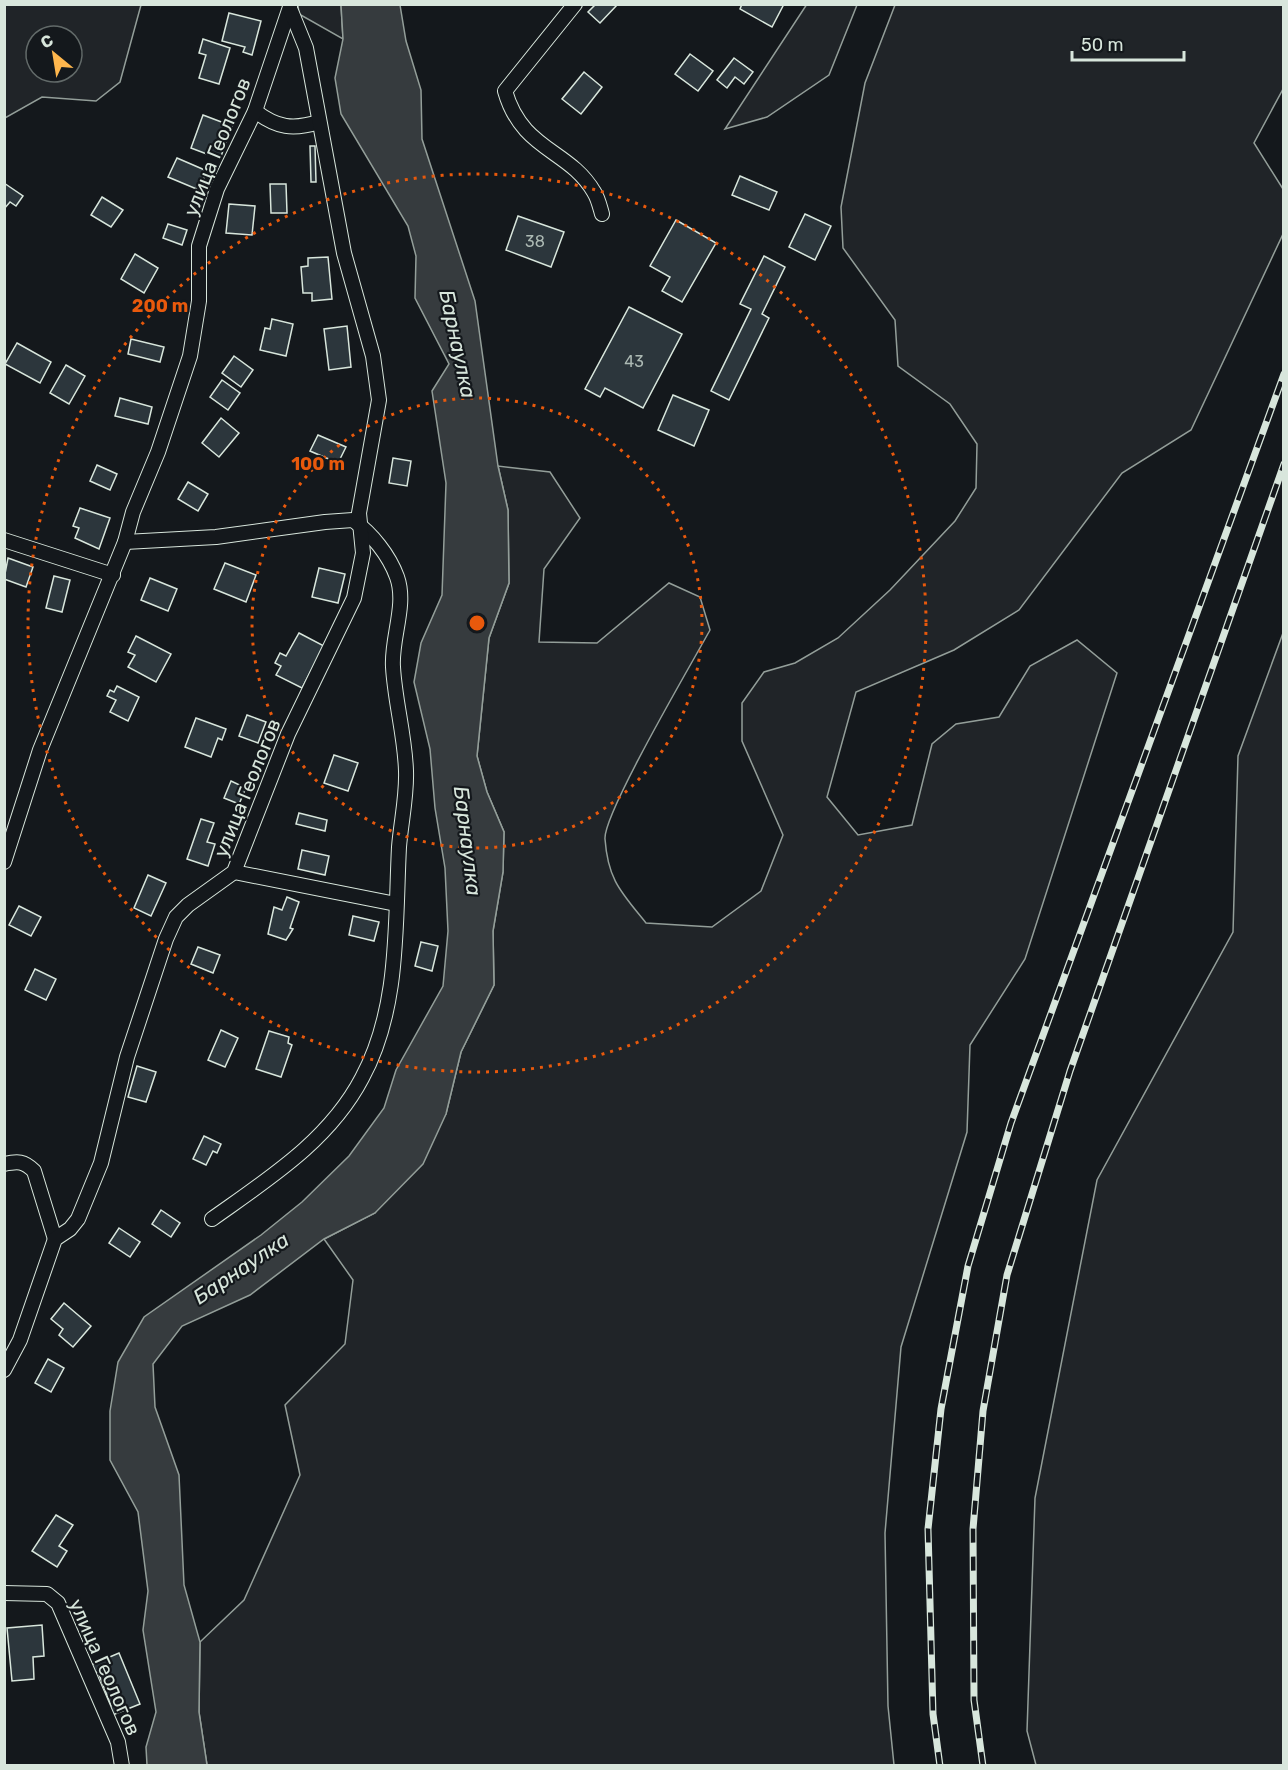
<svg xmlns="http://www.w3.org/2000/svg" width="1288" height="1770" font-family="Rubik,sans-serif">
	<rect width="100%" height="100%" fill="#14181c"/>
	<!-- green -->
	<g fill="#202428" stroke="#939e99" stroke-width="1.5" fill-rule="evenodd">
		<path d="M 5,4 L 141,5 L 120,82 L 96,101 L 42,97 L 5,118 ZM 36,36 L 72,36 L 72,72 L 36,72 Z"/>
		<path d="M 807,4 L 857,5 L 829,75 L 767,117 L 725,129 Z"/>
		<path d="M 298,5 L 341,5 L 343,39 L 299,14 Z"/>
		<path d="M 895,5 L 1283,5 L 1283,89 L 1254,143 L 1283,189 L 1283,234 L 1191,430 L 1122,473 L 1019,610 L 954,650 L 856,692 L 827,797 L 858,835 L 912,825 L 932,744 L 956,724 L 999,717 L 1030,666 L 1077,640 L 1117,673 L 1025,959 L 970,1045 L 967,1132 L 901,1347 L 885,1533 L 888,1706 L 894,1765 L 207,1765 L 199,1712 L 200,1642 L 244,1600 L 300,1475 L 285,1405 L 345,1344 L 353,1280 L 324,1239 L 375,1213 L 446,1114 L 461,1052 L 494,985 L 493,931 L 503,872 L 504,832 L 487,792 L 477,756 L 489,638 L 509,583 L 508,510 L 498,466 L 550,472 L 580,518 L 544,569 L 539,642 L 597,643 L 669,583 L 700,597 L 710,630 C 692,663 603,814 605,839 C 608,881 622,893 646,923 L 712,927 L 761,891 L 783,835 L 742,741 L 742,703 L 764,672 L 795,663 L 838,638 L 890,590 L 955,521 L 976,488 L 977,444 L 950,404 L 898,366 L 895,320 L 843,248 L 841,207 L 865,83 Z"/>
		<path d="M 1283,633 L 1283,1765 L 1036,1765 L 1027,1731 L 1035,1498 L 1097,1180 L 1233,932 L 1238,756 Z"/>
	</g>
	<!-- water -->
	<path fill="#363b3e" stroke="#939e99" stroke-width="1.5" d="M 341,5 L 400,5 L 406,41 L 421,90 L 422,139 L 475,301 L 498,466 L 508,510 L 509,583 L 489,638 L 477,756 L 487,792 L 504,832 L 503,872 L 493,931 L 494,985 L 461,1052 L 446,1114 L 423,1164 L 375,1213 L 324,1239 L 250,1295 L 182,1326 L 153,1364 L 155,1407 L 179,1475 L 184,1585 L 200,1642 L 199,1712 L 207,1765 L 147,1765 L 146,1747 L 156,1712 L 143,1630 L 148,1591 L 138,1512 L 110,1460 L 110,1411 L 118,1362 L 144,1317 L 261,1235 L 302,1202 L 349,1156 L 384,1108 L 396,1070 L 443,986 L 448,931 L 445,868 L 435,808 L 430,749 L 414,682 L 421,643 L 442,595 L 446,483 L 432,391 L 449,364 L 415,298 L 416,256 L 408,226 L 341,114 L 335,78 L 343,39 Z"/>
	<!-- building -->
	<g fill="#2c363c" stroke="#d8e6dc" stroke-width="1.5">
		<path d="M 596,4 L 616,4 L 617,5 L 600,23 L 588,12 Z"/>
		<path d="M 742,4 L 784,4 L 772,27 L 740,9 Z"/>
		<path d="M 229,13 L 261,21 L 252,55 L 243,52 L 245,47 L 222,41 Z"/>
		<path d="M 203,39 L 230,48 L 219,84 L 199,78 L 206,55 L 199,53 Z"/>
		<path d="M 690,54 L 713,71 L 698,91 L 675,74 Z"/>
		<path d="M 734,58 L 753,72 L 744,84 L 735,77 L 727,88 L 717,80 Z"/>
		<path d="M 584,72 L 602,87 L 581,114 L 562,99 Z"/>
		<path d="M 203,115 L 232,126 L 220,159 L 191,148 Z"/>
		<path d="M 310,146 L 315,146 L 316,182 L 311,182 Z"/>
		<path d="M 177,158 L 207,171 L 199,190 L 168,177 Z"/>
		<path d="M 740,176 L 777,192 L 769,210 L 732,195 Z"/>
		<path d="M 4,183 L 23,196 L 16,206 L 10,202 L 4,209 Z"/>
		<path d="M 270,184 L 286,184 L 287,213 L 271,213 Z"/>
		<path d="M 102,197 L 123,210 L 111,227 L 91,215 Z"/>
		<path d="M 229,204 L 255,206 L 252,235 L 226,233 Z"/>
		<path d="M 805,214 L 831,226 L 815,260 L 789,247 Z"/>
		<path d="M 518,216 L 564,232 L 551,267 L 506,250 Z"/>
		<path d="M 676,220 L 716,243 L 682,302 L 662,291 L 670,277 L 650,266 Z"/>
		<path d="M 168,224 L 187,230 L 182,245 L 163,238 Z"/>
		<path d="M 135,254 L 158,268 L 144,293 L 121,279 Z"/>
		<path d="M 764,256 L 785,267 L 762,314 L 769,318 L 729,400 L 711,391 L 751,309 L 740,304 Z"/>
		<path d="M 328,257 L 332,299 L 312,301 L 312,293 L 303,293 L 301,267 L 308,266 L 308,258 Z"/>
		<path d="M 629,307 L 682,334 L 643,408 L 605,388 L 600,397 L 585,389 Z"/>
		<path d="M 272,319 L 293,324 L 286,356 L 260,350 L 265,328 L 270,329 Z"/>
		<path d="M 347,326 L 351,367 L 329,370 L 324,329 Z"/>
		<path d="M 131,339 L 164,347 L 160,362 L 128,354 Z"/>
		<path d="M 17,343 L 51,362 L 40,383 L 5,364 Z"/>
		<path d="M 234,356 L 253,370 L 241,387 L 222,373 Z"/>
		<path d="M 66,365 L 85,376 L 69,404 L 50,393 Z"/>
		<path d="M 222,380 L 240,393 L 228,410 L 210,397 Z"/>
		<path d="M 673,395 L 709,410 L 694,446 L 658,430 Z"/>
		<path d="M 120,398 L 152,407 L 148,424 L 115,416 Z"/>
		<path d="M 221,418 L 239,433 L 219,457 L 202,443 Z"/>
		<path d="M 318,435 L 346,447 L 338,463 L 310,451 Z"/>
		<path d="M 393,458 L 411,461 L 407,486 L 389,483 Z"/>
		<path d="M 97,465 L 117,474 L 110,490 L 90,481 Z"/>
		<path d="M 188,482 L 208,494 L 198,511 L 178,499 Z"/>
		<path d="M 80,508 L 110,518 L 99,549 L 75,538 L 79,528 L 73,526 Z"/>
		<path d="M 8,558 L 33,567 L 26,587 L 4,579 Z"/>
		<path d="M 225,563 L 256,575 L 246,602 L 214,589 Z"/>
		<path d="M 319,568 L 345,574 L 338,603 L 312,597 Z"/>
		<path d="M 54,576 L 70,580 L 62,612 L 46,608 Z"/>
		<path d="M 150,578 L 177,589 L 168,611 L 141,600 Z"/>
		<path d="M 299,633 L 324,646 L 302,688 L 276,675 L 281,666 L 275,663 L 280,653 L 286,656 Z"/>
		<path d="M 136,636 L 171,654 L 156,682 L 128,667 L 135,655 L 128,652 Z"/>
		<path d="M 117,686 L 139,697 L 128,721 L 110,712 L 116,700 L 107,696 L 110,690 L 114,692 Z"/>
		<path d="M 247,715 L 266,722 L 258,743 L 239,736 Z"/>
		<path d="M 196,718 L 226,729 L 222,740 L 218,738 L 211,757 L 185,747 Z"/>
		<path d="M 334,755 L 358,763 L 348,791 L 324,783 Z"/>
		<path d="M 231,781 L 246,788 L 239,804 L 224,798 Z"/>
		<path d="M 299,813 L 327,820 L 325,831 L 296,824 Z"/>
		<path d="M 201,819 L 214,823 L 207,842 L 215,844 L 208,866 L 187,859 Z"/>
		<path d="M 302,850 L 329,856 L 325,875 L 298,869 Z"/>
		<path d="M 148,875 L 166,883 L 151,916 L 134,908 Z"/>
		<path d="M 287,897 L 299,902 L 290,928 L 293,929 L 286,940 L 268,934 L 274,907 L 282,910 Z"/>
		<path d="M 19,906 L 41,917 L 31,936 L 9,925 Z"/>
		<path d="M 353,916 L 379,922 L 374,941 L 349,935 Z"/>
		<path d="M 421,942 L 438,946 L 432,971 L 415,966 Z"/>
		<path d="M 198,947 L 220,955 L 213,973 L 191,964 Z"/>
		<path d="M 35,969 L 56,979 L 46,1000 L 25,990 Z"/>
		<path d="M 221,1030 L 238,1038 L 225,1067 L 208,1060 Z"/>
		<path d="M 269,1031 L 289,1037 L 288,1043 L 292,1045 L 281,1077 L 256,1069 Z"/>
		<path d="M 137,1066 L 156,1072 L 146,1102 L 128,1097 Z"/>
		<path d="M 204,1136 L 221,1144 L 217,1153 L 213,1151 L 206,1165 L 193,1159 Z"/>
		<path d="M 161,1210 L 180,1223 L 171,1237 L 152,1224 Z"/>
		<path d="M 119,1228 L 140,1242 L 130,1257 L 109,1243 Z"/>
		<path d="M 64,1303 L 91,1326 L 73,1347 L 59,1335 L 63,1329 L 51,1319 Z"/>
		<path d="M 48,1359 L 64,1368 L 51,1392 L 35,1383 Z"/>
		<path d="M 56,1515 L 73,1525 L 59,1546 L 67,1551 L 57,1567 L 32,1551 Z"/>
		<path d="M 42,1625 L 44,1656 L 33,1657 L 34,1679 L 12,1681 L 7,1628 Z"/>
		<path d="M 119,1653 L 140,1704 L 110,1716 L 107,1707 L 111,1706 L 98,1672 L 94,1673 L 91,1665 Z"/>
	</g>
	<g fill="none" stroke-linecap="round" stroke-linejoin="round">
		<defs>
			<g id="street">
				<path d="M 575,4 L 505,91 C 522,151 569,149 594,192 C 598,198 600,207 602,214"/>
				<path d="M 255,111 C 277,128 293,130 319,122"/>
				<path d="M 4,540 L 113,575"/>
				<path d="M 125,542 L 216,537 L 325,522 L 353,520 C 372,534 389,555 397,577 C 407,605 391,638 393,667 C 395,702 405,736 406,771 C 407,796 401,822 399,847 C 395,924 400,1008 362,1078 C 329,1141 268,1179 212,1219"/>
				<path d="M 4,862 L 40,750 L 125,542 L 133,512 L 158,452 L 190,356 L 199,301 L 199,246 L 217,189 L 255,111 L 290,7"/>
				<path d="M 234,872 L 396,904"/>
				<path d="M 4,1164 C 18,1161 24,1161 34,1171 L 55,1239"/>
				<path d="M 4,1370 L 20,1340 L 55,1239 L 70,1229 L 78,1219 L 101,1163 L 127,1057 L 166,939 L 176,917 L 188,905 L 234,872 L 288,734 L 354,598 L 363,553 L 359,513 L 379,400 L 373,356 L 344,253 L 306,48 L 291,11"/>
				<path d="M 4,1593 L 47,1594 L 58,1603 L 118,1742 L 122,1766"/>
			</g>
		</defs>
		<!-- street casing -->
		<use href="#street" stroke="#d8e6dc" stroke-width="16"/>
		<!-- street -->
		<use href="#street" stroke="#14181c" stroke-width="14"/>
		<defs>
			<g id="rail">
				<path d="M 940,1766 L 933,1714 L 928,1529 L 941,1409 L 968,1266 L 1011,1123 L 1284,374"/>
				<path d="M 983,1766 L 974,1700 L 973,1529 L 983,1411 L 1007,1275 L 1070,1071 L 1284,464"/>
			</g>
		</defs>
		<!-- rail casing -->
		<use href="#rail" stroke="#d8e6dc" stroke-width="7"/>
		<!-- rail -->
		<use href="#rail" stroke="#14181c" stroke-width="4.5" stroke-dasharray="14" stroke-linecap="butt"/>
	</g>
	<!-- distance rings -->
	<g fill="none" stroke="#e8590c" stroke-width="3" stroke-dasharray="3 6">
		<circle cx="477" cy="623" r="225"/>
		<circle cx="477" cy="623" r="449"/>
	</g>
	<g text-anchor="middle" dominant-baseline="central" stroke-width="4.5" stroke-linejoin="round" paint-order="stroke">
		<!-- number labels -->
		<g font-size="16" fill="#adbab4">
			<text x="535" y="241">38</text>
			<text x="634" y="361">43</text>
		</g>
		<!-- street labels -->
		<g font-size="20" fill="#d8e6dc" stroke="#14181c">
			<text transform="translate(217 147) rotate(-68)">улица Геологов</text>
			<text transform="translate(247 788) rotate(-68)">улица Геологов</text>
			<text transform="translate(105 1667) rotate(66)">улица Геологов</text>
		</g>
		<!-- water labels -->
		<g font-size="21" font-style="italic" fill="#d8e6dc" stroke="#14181c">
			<text transform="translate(458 344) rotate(78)">Барнаулка</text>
			<text transform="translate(468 841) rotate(83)">Барнаулка</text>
			<text transform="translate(241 1268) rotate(-34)">Барнаулка</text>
		</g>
	</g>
	<circle cx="477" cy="623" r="9" fill="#e8590c" stroke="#14181c" stroke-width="3"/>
	<g font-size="18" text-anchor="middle" font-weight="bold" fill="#e8590c" stroke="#14181c" stroke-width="4.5" stroke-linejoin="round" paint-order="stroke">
		<text x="160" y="312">200 m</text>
		<text x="318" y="470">100 m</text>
	</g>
	<!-- border -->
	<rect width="1288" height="1770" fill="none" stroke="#d8e6dc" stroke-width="12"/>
	<!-- north arrow -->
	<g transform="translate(54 54) rotate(330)"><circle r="28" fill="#14181c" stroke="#626a69" stroke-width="1.5"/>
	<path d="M0-4.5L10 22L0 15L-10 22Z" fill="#ffb74d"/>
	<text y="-9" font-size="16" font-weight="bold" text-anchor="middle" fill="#d8e6dc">С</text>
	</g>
	<!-- scale -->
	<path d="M1072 51v9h112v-9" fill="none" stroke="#d8e6dc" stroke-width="3"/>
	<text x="1081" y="51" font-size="18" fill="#d8e6dc" stroke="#14181c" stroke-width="4.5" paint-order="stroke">50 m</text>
</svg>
